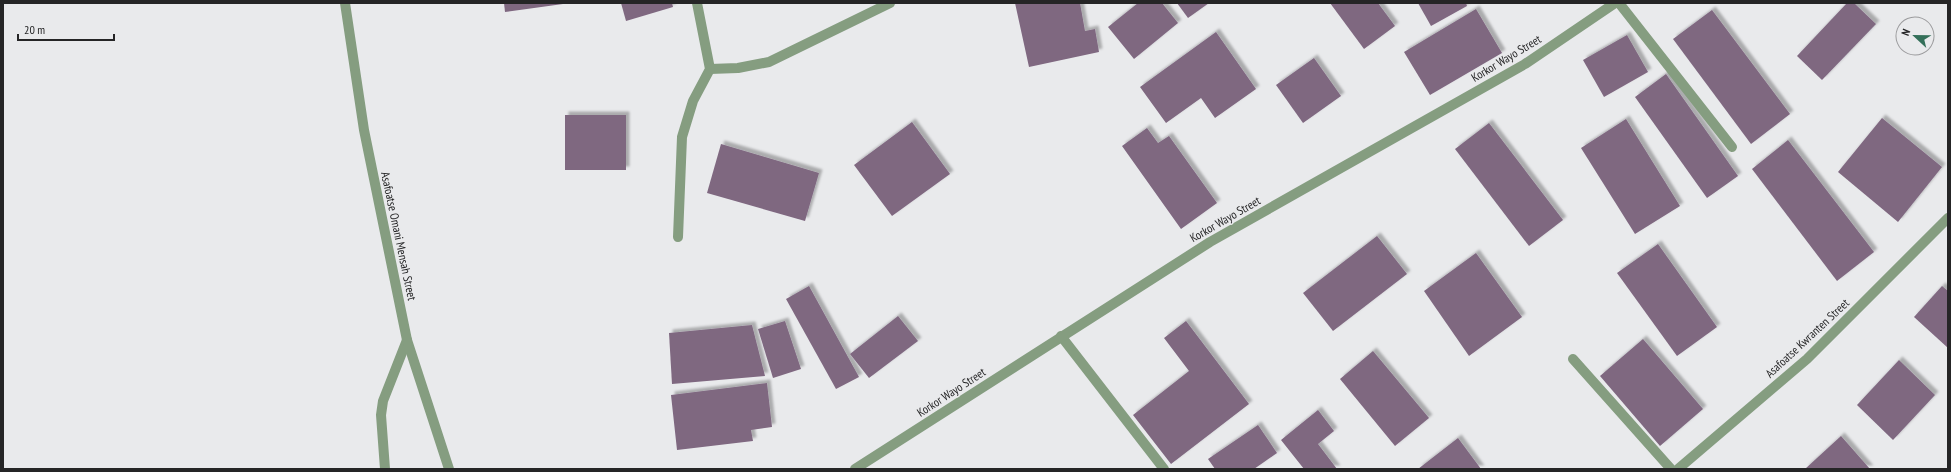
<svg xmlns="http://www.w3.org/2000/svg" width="1951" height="472" font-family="'PT Sans Narrow',sans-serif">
	<defs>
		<filter id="shadow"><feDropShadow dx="3.5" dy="-3.5" stdDeviation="1" flood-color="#0004"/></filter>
	</defs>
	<rect width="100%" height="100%" fill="#e9eaec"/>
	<!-- building -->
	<g fill="#7f6780" filter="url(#shadow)">
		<path d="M 504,3 L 563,3 L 563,4 L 505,12 Z"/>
		<path d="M 621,3 L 672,3 L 673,7 L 626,21 Z"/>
		<path d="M 1015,3 L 1080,3 L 1085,31 L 1095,29 L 1099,52 L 1029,67 Z"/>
		<path d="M 1138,3 L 1162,3 L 1178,23 L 1134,59 L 1108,27 Z"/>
		<path d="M 1177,3 L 1209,3 L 1188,18 Z"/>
		<path d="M 1330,3 L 1378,3 L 1395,26 L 1364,49 Z"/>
		<path d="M 1418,3 L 1466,3 L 1467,6 L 1431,26 Z"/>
		<path d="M 1847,3 L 1854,3 L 1876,24 L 1822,80 L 1797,56 Z"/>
		<path d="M 1476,9 L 1502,53 L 1430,95 L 1404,52 Z"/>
		<path d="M 1712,10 L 1790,114 L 1751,144 L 1673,39 Z"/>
		<path d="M 1216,32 L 1256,89 L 1215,118 L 1201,98 L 1166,123 L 1140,87 Z"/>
		<path d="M 1627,35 L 1648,72 L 1604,97 L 1583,60 Z"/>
		<path d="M 1314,58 L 1341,96 L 1303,123 L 1276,85 Z"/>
		<path d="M 1666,74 L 1738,176 L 1707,198 L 1635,97 Z"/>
		<rect x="565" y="115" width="61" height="55"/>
		<path d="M 1882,118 L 1942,167 L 1898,222 L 1838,172 Z"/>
		<path d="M 1626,119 L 1680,206 L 1635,234 L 1581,148 Z"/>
		<path d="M 912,122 L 950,174 L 892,216 L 854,165 Z"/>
		<path d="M 1489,123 L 1563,220 L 1529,246 L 1455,149 Z"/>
		<path d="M 1147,128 L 1158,143 L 1169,136 L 1217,203 L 1181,229 L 1122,146 Z"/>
		<path d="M 1788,140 L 1874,252 L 1837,281 L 1752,169 Z"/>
		<path d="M 721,144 L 819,173 L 805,221 L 707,193 Z"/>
		<path d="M 1377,236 L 1407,274 L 1333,331 L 1303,293 Z"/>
		<path d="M 1658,244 L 1717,327 L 1677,356 L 1617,273 Z"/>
		<path d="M 1476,253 L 1522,317 L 1469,356 L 1424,291 Z"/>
		<path d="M 809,286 L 859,377 L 836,389 L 786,299 Z"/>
		<path d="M 1942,286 L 1948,291 L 1948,348 L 1914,317 Z"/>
		<path d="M 898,316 L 918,341 L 869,378 L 850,354 Z"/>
		<path d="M 785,321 L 801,369 L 773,378 L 758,329 Z"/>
		<path d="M 1186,321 L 1249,404 L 1171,464 L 1133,415 L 1189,371 L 1164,338 Z"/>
		<path d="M 752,325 L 765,376 L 672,384 L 669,333 Z"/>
		<path d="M 1643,339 L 1703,409 L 1660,446 L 1600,376 Z"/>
		<path d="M 1373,351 L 1429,418 L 1395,446 L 1340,379 Z"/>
		<path d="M 1899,360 L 1935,395 L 1893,440 L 1857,405 Z"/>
		<path d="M 767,383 L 772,427 L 751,430 L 753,441 L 677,450 L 671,395 Z"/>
		<path d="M 1318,410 L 1334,431 L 1318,444 L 1337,469 L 1304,469 L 1281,440 Z"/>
		<path d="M 1258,425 L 1277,453 L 1254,469 L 1215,469 L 1208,459 Z"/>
		<path d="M 1841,436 L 1870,469 L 1805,469 Z"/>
		<path d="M 1458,438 L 1481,469 L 1418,469 Z"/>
	</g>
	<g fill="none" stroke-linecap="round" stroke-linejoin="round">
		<!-- service -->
		<g stroke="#859d80" stroke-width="10">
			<path d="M 1619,3 L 1732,147"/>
			<path d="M 1573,359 L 1671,469"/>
			<path d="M 385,469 L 381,415 L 383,401 L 407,340"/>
		</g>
		<!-- minor -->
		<g stroke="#859d80" stroke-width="10">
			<path d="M 345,3 L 364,130 L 407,340 L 449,469"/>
			<path d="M 710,69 L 738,68 L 769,62 L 890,3"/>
			<path d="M 678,237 L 682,137 L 693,101 L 710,69 L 697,3"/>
			<path d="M 1061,336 L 1164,469"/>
			<path d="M 855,469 L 1210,242 L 1525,64 L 1615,3"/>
			<path d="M 1678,469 L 1807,359 L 1948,218"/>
		</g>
	</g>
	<g text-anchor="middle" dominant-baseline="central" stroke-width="3" stroke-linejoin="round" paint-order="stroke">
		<!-- street labels -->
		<g font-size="12" fill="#252526" stroke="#e9eaec">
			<text transform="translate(1506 58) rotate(-31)">Korkor Wayo Street</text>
			<text transform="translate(1225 219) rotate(-30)">Korkor Wayo Street</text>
			<text transform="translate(399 236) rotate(78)">Asafoatse Omani Mensah Street</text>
			<text transform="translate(1807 338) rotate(-43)">Asafoatse Kwranten Street</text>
			<text transform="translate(951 392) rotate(-33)">Korkor Wayo Street</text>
		</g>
	</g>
	<!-- border -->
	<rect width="1951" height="472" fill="none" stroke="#252526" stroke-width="8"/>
	<!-- north arrow -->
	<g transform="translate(1915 36) rotate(292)"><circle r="19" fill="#e9eaec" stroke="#9b9b9d"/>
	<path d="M0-3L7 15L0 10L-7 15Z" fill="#336f59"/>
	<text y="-6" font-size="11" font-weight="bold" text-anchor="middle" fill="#252526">N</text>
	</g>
	<!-- scale -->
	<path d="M18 34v6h96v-6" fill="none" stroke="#252526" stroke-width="2"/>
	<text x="24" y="34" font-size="12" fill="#252526" stroke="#e9eaec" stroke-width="3" paint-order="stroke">20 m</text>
</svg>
